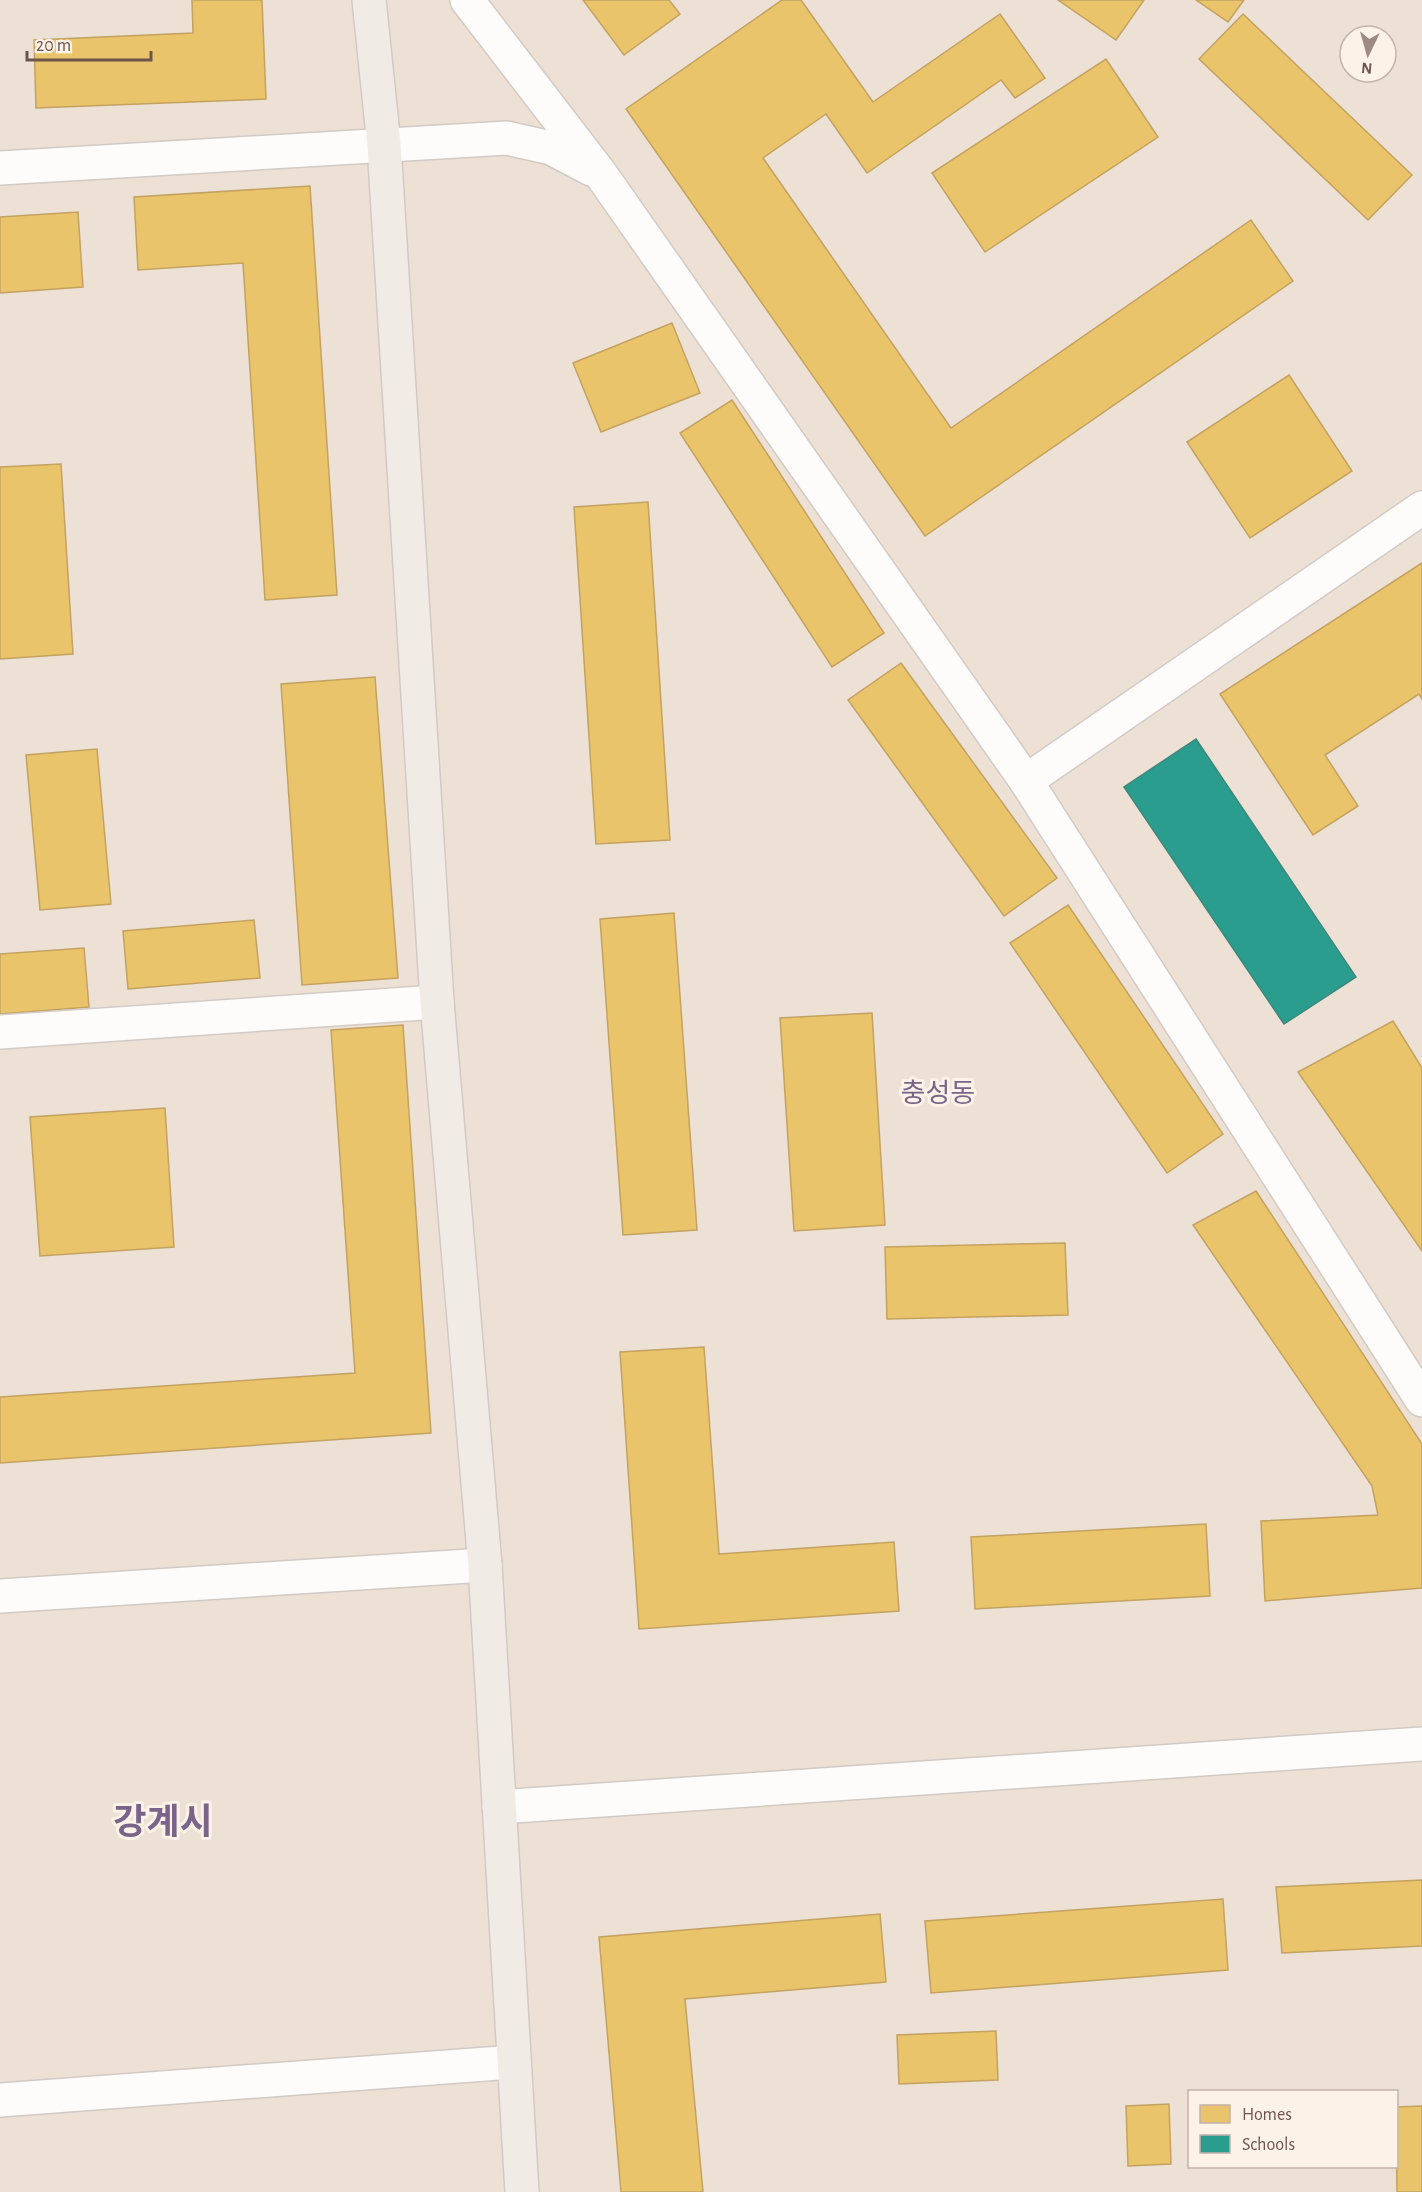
<svg xmlns="http://www.w3.org/2000/svg" width="1422" height="2192" font-family="'Alegreya Sans','Noto Sans KR',sans-serif">
	<rect width="100%" height="100%" fill="#f4eee7"/>
	<!-- residential -->
	<path fill="#ede0d5" fill-rule="evenodd" d="M 0,0 L 1422,0 L 1422,2192 L 0,2192 ZM 1350,36 L 1386,36 L 1386,72 L 1350,72 ZM 1190,2092 L 1396,2092 L 1396,2166 L 1190,2166 Z"/>
	<!-- homes -->
	<g fill="#e9c46a" stroke="#c4a261" stroke-width="1.5">
		<path d="M 192,0 L 262,0 L 266,99 L 36,108 L 34,40 L 193,33 Z"/>
		<path d="M 583,0 L 669,0 L 680,14 L 624,55 Z"/>
		<path d="M 782,0 L 801,0 L 873,102 L 1000,14 L 1045,78 L 1015,98 L 1001,80 L 867,173 L 826,114 L 763,158 L 951,428 L 1251,220 L 1293,281 L 925,536 L 626,109 Z"/>
		<path d="M 1058,0 L 1144,0 L 1116,40 Z"/>
		<path d="M 1196,0 L 1244,0 L 1228,22 Z"/>
		<path d="M 1243,14 L 1412,175 L 1368,220 L 1199,59 Z"/>
		<path d="M 1106,59 L 1158,137 L 985,252 L 932,173 Z"/>
		<path d="M 310,186 L 337,595 L 265,600 L 243,263 L 138,270 L 134,197 Z"/>
		<path d="M 78,212 L 83,287 L 0,293 L 0,217 Z"/>
		<path d="M 672,323 L 700,393 L 601,432 L 573,363 Z"/>
		<path d="M 1289,375 L 1352,471 L 1250,538 L 1187,442 Z"/>
		<path d="M 732,400 L 884,633 L 832,667 L 680,433 Z"/>
		<path d="M 61,464 L 73,654 L 0,659 L 0,467 Z"/>
		<path d="M 648,502 L 670,840 L 596,844 L 574,507 Z"/>
		<path d="M 1422,563 L 1422,699 L 1419,694 L 1325,755 L 1358,806 L 1313,835 L 1220,694 Z"/>
		<path d="M 901,663 L 1057,878 L 1004,916 L 848,700 Z"/>
		<path d="M 375,677 L 398,978 L 302,985 L 281,684 Z"/>
		<path d="M 97,749 L 111,904 L 40,910 L 26,755 Z"/>
		<path d="M 1068,905 L 1223,1134 L 1167,1173 L 1010,943 Z"/>
		<path d="M 674,913 L 697,1230 L 623,1235 L 600,919 Z"/>
		<path d="M 254,920 L 260,978 L 128,989 L 123,931 Z"/>
		<path d="M 84,948 L 89,1007 L 0,1014 L 0,954 Z"/>
		<path d="M 872,1013 L 885,1225 L 794,1231 L 780,1018 Z"/>
		<path d="M 1393,1021 L 1422,1068 L 1422,1251 L 1298,1072 Z"/>
		<path d="M 403,1025 L 431,1433 L 0,1463 L 0,1397 L 355,1373 L 331,1030 Z"/>
		<path d="M 165,1108 L 174,1247 L 40,1256 L 30,1117 Z"/>
		<path d="M 1256,1191 L 1422,1444 L 1422,1588 L 1265,1601 L 1261,1521 L 1378,1515 L 1372,1486 L 1193,1225 Z"/>
		<path d="M 1065,1243 L 1068,1315 L 887,1319 L 885,1247 Z"/>
		<path d="M 704,1347 L 719,1554 L 894,1542 L 899,1611 L 639,1629 L 620,1352 Z"/>
		<path d="M 1206,1524 L 1210,1596 L 975,1609 L 971,1537 Z"/>
		<path d="M 1422,1880 L 1422,1946 L 1282,1953 L 1276,1887 Z"/>
		<path d="M 1223,1899 L 1228,1970 L 931,1993 L 925,1921 Z"/>
		<path d="M 880,1914 L 886,1982 L 685,1999 L 703,2192 L 621,2192 L 599,1937 Z"/>
		<path d="M 996,2031 L 998,2080 L 899,2084 L 897,2035 Z"/>
		<path d="M 1169,2104 L 1171,2164 L 1128,2166 L 1126,2106 Z"/>
		<path d="M 1422,2106 L 1422,2192 L 1397,2192 L 1396,2107 Z"/>
	</g>
	<!-- schools -->
	<path fill="#2a9d8f" stroke="#3e877b" stroke-width="1.5" d="M 1196,739 L 1356,977 L 1284,1024 L 1124,787 Z"/>
	<g fill="none" stroke-linecap="round" stroke-linejoin="round">
		<defs>
			<g id="street">
				<path d="M 1026,781 L 1422,508"/>
				<path d="M 0,1032 L 437,1002"/>
			</g>
			<g id="secondary">
				<path d="M 467,0 L 600,173 L 1026,781 L 1422,1400"/>
				<path d="M 0,168 L 507,138 L 551,148 L 591,169"/>
				<path d="M 0,1596 L 485,1565"/>
				<path d="M 499,1807 L 1422,1744"/>
				<path d="M 0,2100 L 514,2062"/>
			</g>
			<path id="primary" d="M 369,0 L 384,145 L 437,1002 L 485,1565 L 522,2192"/>
		</defs>
		<!-- street casing -->
		<use href="#street" stroke="#d3cbc6" stroke-width="36"/>
		<!-- secondary casing -->
		<use href="#secondary" stroke="#d2cac4" stroke-width="36"/>
		<!-- primary casing -->
		<use href="#primary" stroke="#d3c9c5" stroke-width="36"/>
		<!-- street -->
		<use href="#street" stroke="#fdfcfb" stroke-width="33"/>
		<!-- secondary -->
		<use href="#secondary" stroke="#fdfcfb" stroke-width="33"/>
		<!-- primary -->
		<use href="#primary" stroke="#f0ebe4" stroke-width="33"/>
	</g>
	<g text-anchor="middle" dominant-baseline="central" stroke-width="6" stroke-linejoin="round" paint-order="stroke">
		<!-- quarter labels -->
		<g font-size="27" fill="#7a648a" stroke="#fdf2e8">
			<text x="938" y="1093">충성동</text>
		</g>
		<!-- town labels -->
		<g font-size="36" font-weight="bold" fill="#7a648a" stroke="#fdf2e8">
			<text x="163" y="1823">강계시</text>
		</g>
	</g>
	<!-- legend -->
	<rect x="1188" y="2090" width="210" height="78" fill="#fdf2e8" stroke="#c4b3aa" stroke-width="1.5"/>
	<rect x="1200" y="2105" width="30" height="18" fill="#e9c46a" stroke="#c4b3aa" stroke-width="1.5"/>
	<text x="1242" y="2120" font-size="18" fill="#6e544c">Homes</text>
	<rect x="1200" y="2135" width="30" height="18" fill="#2a9d8f" stroke="#c4b3aa" stroke-width="1.5"/>
	<text x="1242" y="2150" font-size="18" fill="#6e544c">Schools</text>
	<!-- north arrow -->
	<g transform="translate(1368 54) rotate(185)"><circle r="28" fill="#fdf2e8" stroke="#c4b3aa" stroke-width="1.5"/>
	<path d="M0-4.5L10 22L0 15L-10 22Z" fill="#9d8a82"/>
	<text y="-9" font-size="16" font-weight="bold" text-anchor="middle" fill="#6e544c">N</text>
	</g>
	<!-- scale -->
	<path d="M27 51v9h124v-9" fill="none" stroke="#6e544c" stroke-width="3"/>
	<text x="36" y="51" font-size="18" fill="#6e544c" stroke="#fdf2e8" stroke-width="4.5" paint-order="stroke">20 m</text>
</svg>
